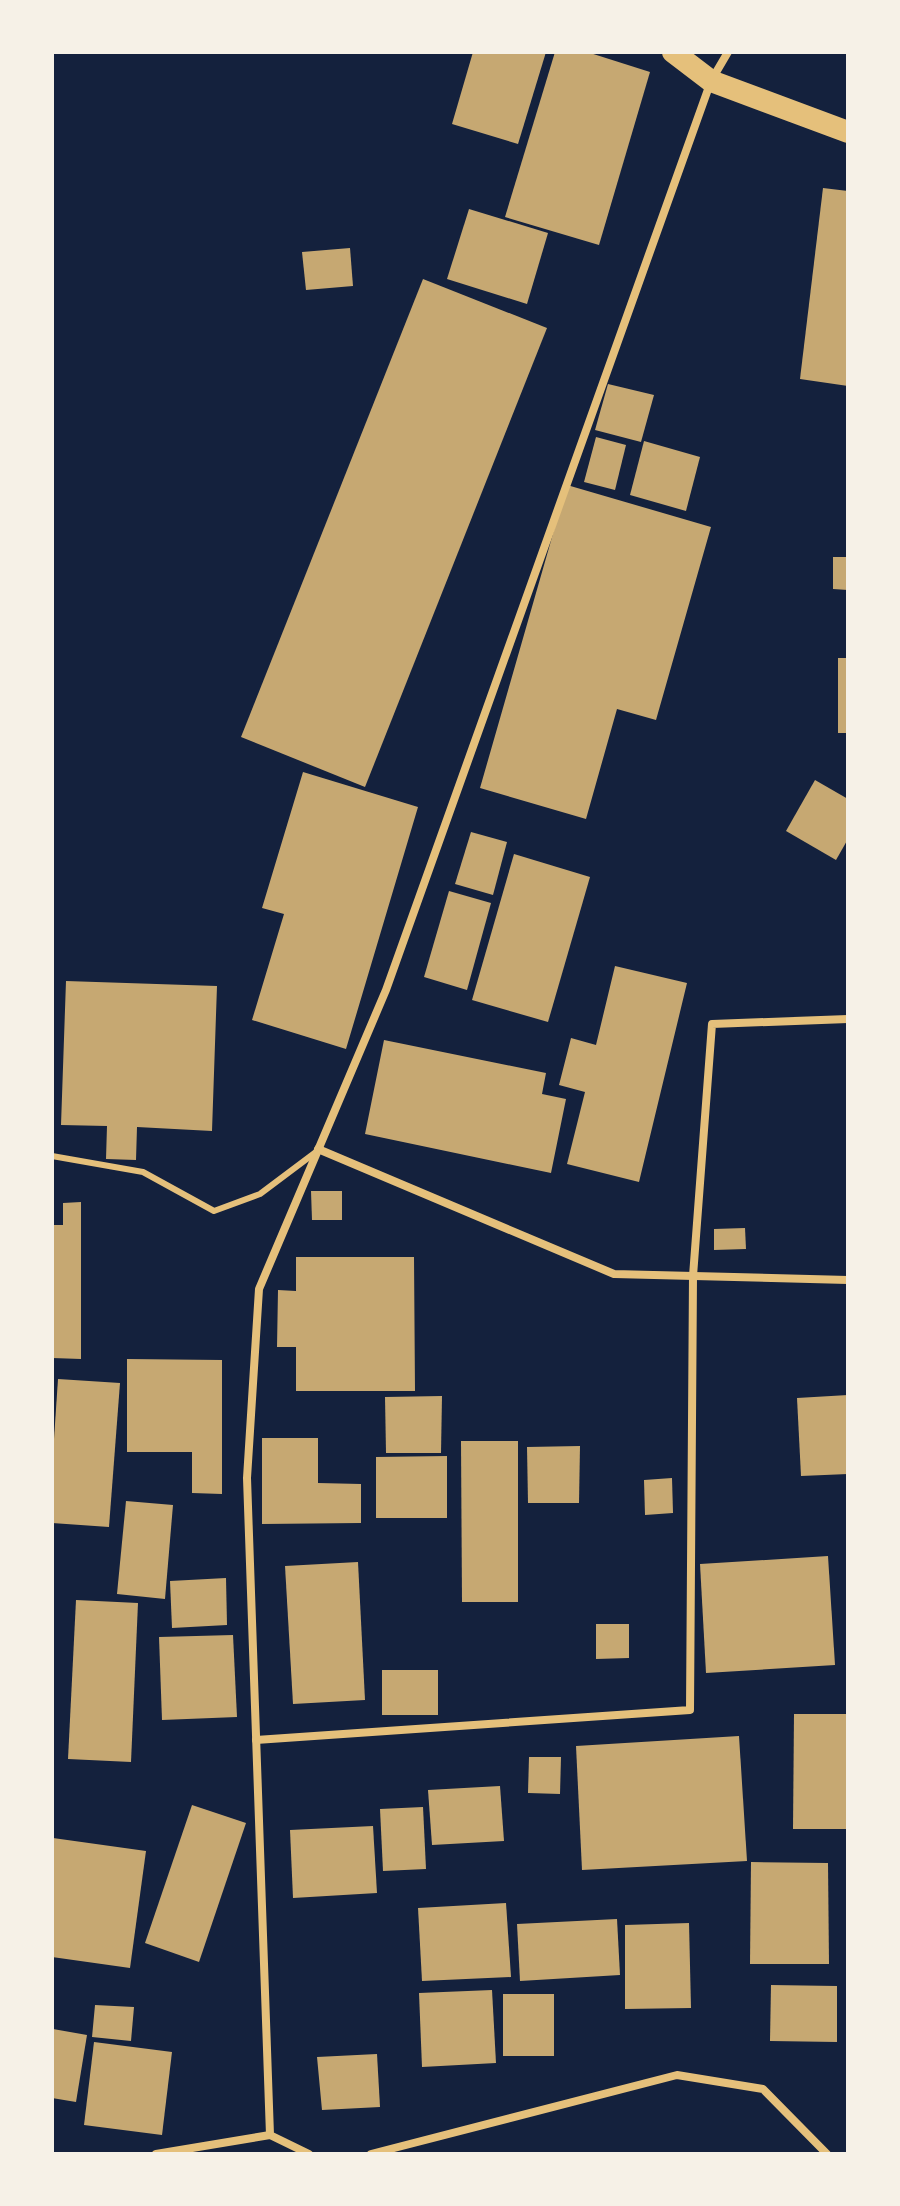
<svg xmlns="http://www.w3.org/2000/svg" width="900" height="2206" font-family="'Roboto Condensed',sans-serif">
	<rect width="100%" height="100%" fill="#14213d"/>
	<!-- building -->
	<g fill="#c6a872">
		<path d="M 473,52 L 546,52 L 518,144 L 452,124 Z"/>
		<path d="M 555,52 L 587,52 L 650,72 L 599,245 L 505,217 Z"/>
		<path d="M 823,188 L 848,191 L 848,386 L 800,379 Z"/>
		<path d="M 469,209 L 548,233 L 527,304 L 447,279 Z"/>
		<path d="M 350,248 L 353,286 L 306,290 L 302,252 Z"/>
		<path d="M 423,279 L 547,328 L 365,787 L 241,737 Z"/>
		<path d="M 608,384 L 654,395 L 641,442 L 595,430 Z"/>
		<path d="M 596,437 L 626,445 L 615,490 L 584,482 Z"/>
		<path d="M 644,441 L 700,457 L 686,511 L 630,495 Z"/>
		<path d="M 567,485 L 711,527 L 656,720 L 617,709 L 586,819 L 480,788 Z"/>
		<path d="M 833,557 L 848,557 L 848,590 L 833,589 Z"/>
		<rect x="838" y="658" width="10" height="75"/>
		<path d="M 303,772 L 418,807 L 346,1049 L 252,1020 L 284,914 L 262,908 Z"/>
		<path d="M 815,780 L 848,799 L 848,839 L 836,860 L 786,831 Z"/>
		<path d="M 471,832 L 507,842 L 493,895 L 455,884 Z"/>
		<path d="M 514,854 L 590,877 L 548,1022 L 472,1000 Z"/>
		<path d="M 449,891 L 491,903 L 467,990 L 424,977 Z"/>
		<path d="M 615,966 L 687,983 L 639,1182 L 567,1164 L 585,1092 L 559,1085 L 571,1038 L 596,1045 Z"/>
		<path d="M 66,981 L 217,986 L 212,1131 L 137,1127 L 136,1160 L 106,1159 L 107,1126 L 61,1125 Z"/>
		<path d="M 384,1040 L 546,1073 L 542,1094 L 566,1099 L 551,1173 L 365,1134 Z"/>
		<path d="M 311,1191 L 342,1191 L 342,1220 L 312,1220 Z"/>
		<path d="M 81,1202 L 81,1359 L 52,1358 L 52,1225 L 63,1225 L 63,1203 Z"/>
		<path d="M 745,1228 L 746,1249 L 714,1250 L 714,1229 Z"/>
		<path d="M 296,1257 L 414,1257 L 415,1391 L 296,1391 L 296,1347 L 277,1347 L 278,1290 L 296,1291 Z"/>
		<path d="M 127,1359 L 222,1360 L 222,1494 L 192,1493 L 192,1452 L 127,1452 Z"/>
		<path d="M 58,1379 L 120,1383 L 109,1527 L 52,1523 L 52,1469 Z"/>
		<path d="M 848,1395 L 848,1474 L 801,1476 L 797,1398 Z"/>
		<path d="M 442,1396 L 441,1453 L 386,1453 L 385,1397 Z"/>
		<path d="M 262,1438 L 318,1438 L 318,1483 L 361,1484 L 361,1523 L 262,1524 Z"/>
		<path d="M 461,1441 L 518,1441 L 518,1602 L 462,1602 Z"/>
		<path d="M 580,1446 L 579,1503 L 528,1503 L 527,1447 Z"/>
		<path d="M 447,1456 L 447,1518 L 376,1518 L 376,1457 Z"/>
		<path d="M 672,1478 L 673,1513 L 645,1515 L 644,1480 Z"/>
		<path d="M 126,1501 L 173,1505 L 165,1599 L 117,1594 Z"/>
		<path d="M 828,1556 L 835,1665 L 706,1673 L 700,1564 Z"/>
		<path d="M 358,1562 L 365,1700 L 293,1704 L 285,1566 Z"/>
		<path d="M 226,1578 L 227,1625 L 172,1628 L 170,1581 Z"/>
		<path d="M 76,1600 L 138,1603 L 131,1762 L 68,1759 Z"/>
		<path d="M 596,1624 L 629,1624 L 629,1658 L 596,1659 Z"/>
		<path d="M 233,1635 L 237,1717 L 162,1720 L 159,1637 Z"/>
		<rect x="382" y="1670" width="56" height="45"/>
		<path d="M 794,1714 L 848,1714 L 848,1829 L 793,1829 Z"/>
		<path d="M 739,1736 L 747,1861 L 582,1870 L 576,1746 Z"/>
		<path d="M 529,1757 L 561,1757 L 560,1794 L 528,1793 Z"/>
		<path d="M 500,1786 L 504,1841 L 432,1845 L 428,1790 Z"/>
		<path d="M 192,1805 L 246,1823 L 199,1962 L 145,1943 Z"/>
		<path d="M 423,1807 L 426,1869 L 383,1871 L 380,1809 Z"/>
		<path d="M 373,1826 L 377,1893 L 293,1898 L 290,1830 Z"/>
		<path d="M 53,1838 L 146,1851 L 130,1968 L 52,1957 Z"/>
		<path d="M 751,1862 L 828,1863 L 829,1964 L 750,1964 Z"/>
		<path d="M 506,1903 L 511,1977 L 422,1981 L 418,1908 Z"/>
		<path d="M 617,1919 L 620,1975 L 520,1981 L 517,1924 Z"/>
		<path d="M 689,1923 L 691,2008 L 625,2009 L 625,1925 Z"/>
		<path d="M 771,1985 L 837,1986 L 837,2042 L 770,2041 Z"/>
		<path d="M 492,1990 L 496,2063 L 422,2067 L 419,1993 Z"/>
		<rect x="503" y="1994" width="51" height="62"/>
		<path d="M 95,2005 L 134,2007 L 131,2041 L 92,2037 Z"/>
		<path d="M 53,2029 L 87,2035 L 76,2102 L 52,2098 Z"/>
		<path d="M 94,2042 L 172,2052 L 162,2135 L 84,2125 Z"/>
		<path d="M 377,2054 L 380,2107 L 322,2110 L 317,2057 Z"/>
	</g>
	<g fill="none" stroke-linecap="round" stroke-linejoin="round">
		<!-- service -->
		<path stroke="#e5c07b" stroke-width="6" d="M 52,1156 L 143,1172 L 214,1211 L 260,1194 L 316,1152"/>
		<!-- minor -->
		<g stroke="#e5c07b" stroke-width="8">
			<path d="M 318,1149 L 614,1274 L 848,1280"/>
			<path d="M 256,1740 L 690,1710 L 693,1276 L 712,1024 L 848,1019"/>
			<path d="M 156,2154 L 270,2135"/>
			<path d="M 309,2154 L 270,2135 L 247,1478 L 259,1289 L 386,990 L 711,81 L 728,52"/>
			<path d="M 371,2154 L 677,2075 L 763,2089 L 827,2154"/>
		</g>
		<!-- trunk -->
		<path stroke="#e5c07b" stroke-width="22" d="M 673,52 L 711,81 L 848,132"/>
	</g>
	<!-- border -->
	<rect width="900" height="2206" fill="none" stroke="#f6f1e7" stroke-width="108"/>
</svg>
